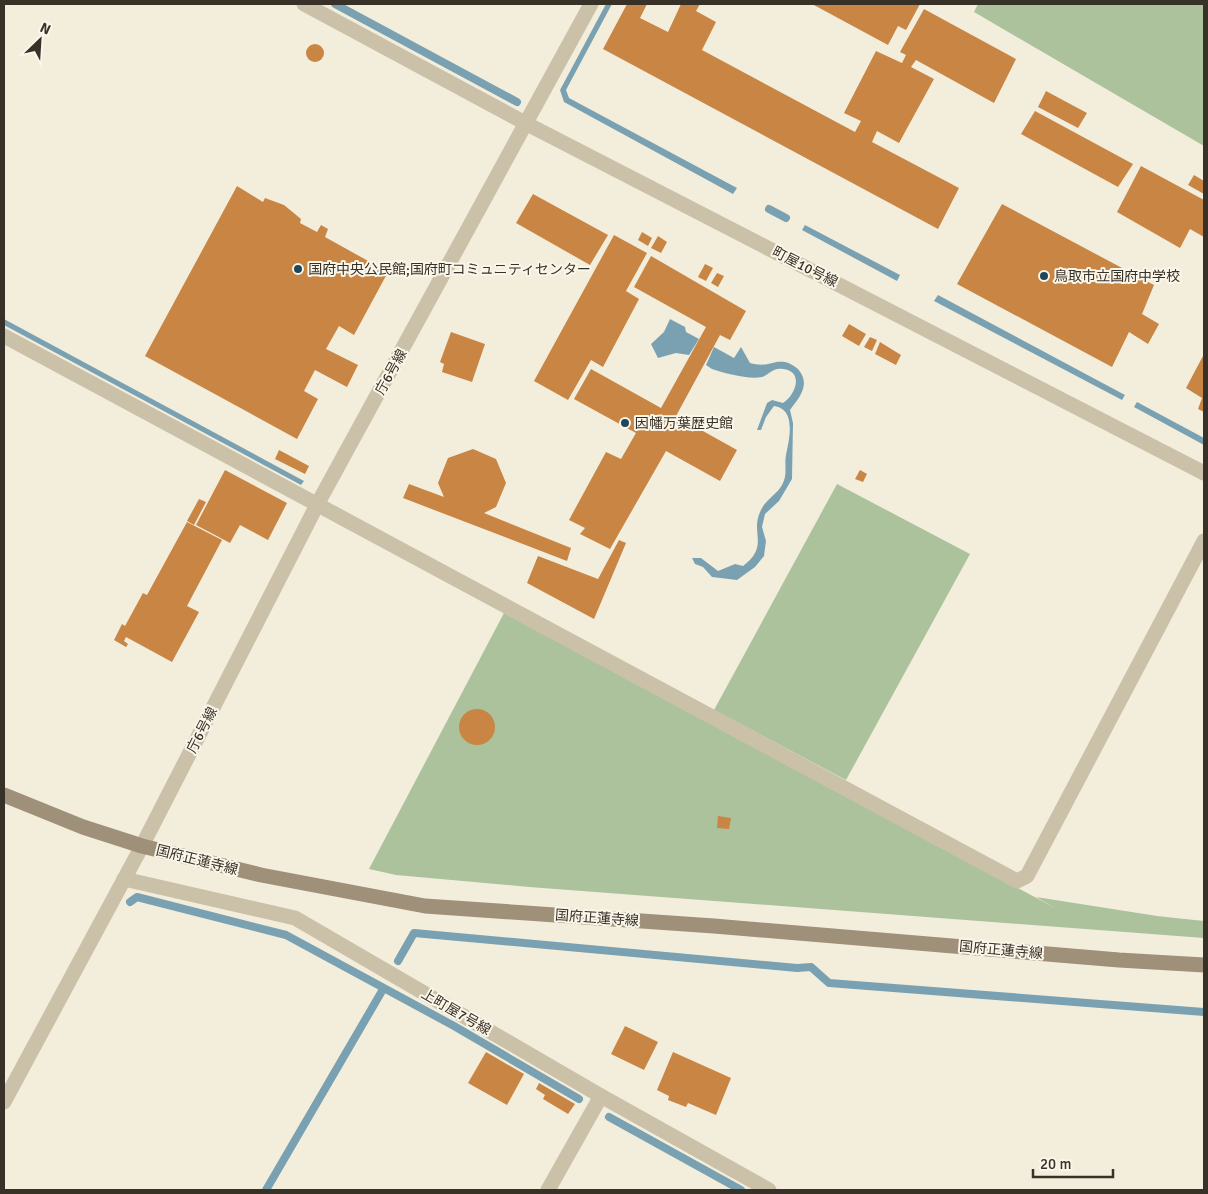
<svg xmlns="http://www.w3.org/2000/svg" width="1208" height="1194" font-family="Signika,'Noto Sans JP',sans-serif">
	<rect width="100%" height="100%" fill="#f3eedc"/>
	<!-- green -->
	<g fill="#acc29c">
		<path d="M 978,4 L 1204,4 L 1204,146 L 974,12 Z"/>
		<path d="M 837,484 L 970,554 L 846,780 L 714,710 Z"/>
		<path d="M 504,613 L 1057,909 L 1036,897 L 1157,916 L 1204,921 L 1204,938 L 529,887 L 396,875 L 369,869 Z"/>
	</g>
	<!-- water -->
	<g fill="#7aa1b1">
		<path d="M 606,4 L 612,4 L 566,90 L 569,98 L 737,188 L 733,194 L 564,102 L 560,90 Z"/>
		<path d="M 805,225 L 900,275 L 897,281 L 802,230 Z"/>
		<path d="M 938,295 L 1125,395 L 1122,400 L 934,301 Z"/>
		<path d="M 4,319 L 304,481 L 301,485 L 4,325 Z"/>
		<path d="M 670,319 L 685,327 L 686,332 L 699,339 L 689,355 L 676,353 L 658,358 L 651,344 L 664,332 Z"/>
		<path d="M 714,347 L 734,358 L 741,347 L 750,363 C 768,368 771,360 785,362 C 790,363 794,366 798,369 C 811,384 800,397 790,410 L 793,423 L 792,479 L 779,501 L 765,514 L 762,527 L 766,541 L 764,556 L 755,567 L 737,580 L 712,577 L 703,567 L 695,564 L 692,558 L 701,558 L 718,571 L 735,564 L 743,566 C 771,544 748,533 762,508 C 767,499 777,494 782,485 C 788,474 784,465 786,455 C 789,440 797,409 774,406 L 766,417 L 761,430 L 757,430 L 767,403 L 772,400 L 783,403 C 796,395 804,371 783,369 C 773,367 770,374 762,377 C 750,380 723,373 712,369 L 706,365 Z"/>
		<path d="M 1137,402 L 1204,438 L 1204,445 L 1134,407 Z"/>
	</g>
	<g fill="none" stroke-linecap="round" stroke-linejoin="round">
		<!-- stream -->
		<g stroke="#7aa1b1" stroke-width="8">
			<path d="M 335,4 L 517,102"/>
			<path d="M 769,209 L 786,218"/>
			<path d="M 130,902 L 137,897 L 286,935 L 454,1026 L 579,1099"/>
			<path d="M 398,961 L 414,933 L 797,968 L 811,967 L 829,983 L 1204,1012"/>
			<path d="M 609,1117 L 741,1190"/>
			<path d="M 266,1190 L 382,991"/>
		</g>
	</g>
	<!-- building -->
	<g fill="#c98544">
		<path d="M 627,4 L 647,4 L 640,18 L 668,32 L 681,4 L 700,4 L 696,11 L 716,22 L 702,50 L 855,132 L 861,121 L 844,113 L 876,51 L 902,63 L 906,55 L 900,52 L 924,9 L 1016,59 L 994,103 L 916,60 L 911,67 L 934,79 L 899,143 L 877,131 L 872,142 L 959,188 L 938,229 L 603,49 Z"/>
		<path d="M 812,4 L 920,4 L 906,30 L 898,26 L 888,45 Z"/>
		<circle cx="315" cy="53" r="9"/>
		<path d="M 1046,91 L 1087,113 L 1078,128 L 1038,107 Z"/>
		<path d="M 1035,111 L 1133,164 L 1118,187 L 1021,134 Z"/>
		<path d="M 1141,166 L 1204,200 L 1204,237 L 1190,229 L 1180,248 L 1117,212 Z"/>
		<path d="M 1194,175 L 1204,181 L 1204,194 L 1188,185 Z"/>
		<path d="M 237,186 L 263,202 L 265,198 L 284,205 L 301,219 L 300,223 L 317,232 L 321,225 L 328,229 L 325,237 L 388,272 L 354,335 L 339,326 L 326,349 L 358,365 L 347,387 L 315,370 L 304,391 L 318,399 L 297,439 L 145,356 Z"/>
		<path d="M 533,194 L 608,235 L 590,265 L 516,223 Z"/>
		<path d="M 1002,204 L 1154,285 L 1142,314 L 1159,324 L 1148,344 L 1129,332 L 1112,367 L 957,284 Z"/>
		<path d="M 642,232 L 652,238 L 648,246 L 638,240 Z"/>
		<path d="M 614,235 L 647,253 L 626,291 L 639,299 L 603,367 L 591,360 L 568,400 L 534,381 Z"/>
		<path d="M 658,236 L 667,242 L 661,253 L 651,248 Z"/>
		<path d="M 651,256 L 746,311 L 730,340 L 720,335 L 676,416 L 737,450 L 720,481 L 666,451 L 610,549 L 580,534 L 585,528 L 569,520 L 606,452 L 621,459 L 636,433 L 574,399 L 591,369 L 661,408 L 706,327 L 634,287 Z"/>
		<path d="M 705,264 L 713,268 L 706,281 L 698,277 Z"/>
		<path d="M 717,273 L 724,276 L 718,287 L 711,283 Z"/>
		<path d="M 849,324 L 866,334 L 859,346 L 842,336 Z"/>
		<path d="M 451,332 L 485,344 L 472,382 L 442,372 L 444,364 L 440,362 Z"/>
		<path d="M 870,337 L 877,340 L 872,351 L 864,347 Z"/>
		<path d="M 880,342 L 901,355 L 896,365 L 875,354 Z"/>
		<path d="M 1204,354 L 1204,412 L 1198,409 L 1202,398 L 1186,388 Z"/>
		<path d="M 473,449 L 496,459 L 506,483 L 496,507 L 484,513 L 571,548 L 567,561 L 403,498 L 409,484 L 444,497 L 438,483 L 448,458 Z"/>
		<path d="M 279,450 L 309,466 L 305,474 L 275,459 Z"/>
		<path d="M 225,470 L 287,503 L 268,540 L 240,525 L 230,543 L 196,525 Z"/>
		<path d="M 860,470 L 867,474 L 863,482 L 855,479 Z"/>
		<path d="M 199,499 L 206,502 L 194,525 L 187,521 Z"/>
		<path d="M 187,522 L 222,540 L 187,606 L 199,612 L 172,662 L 126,637 L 124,641 L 128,644 L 126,647 L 114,640 L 122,624 L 125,626 L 143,593 L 147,595 Z"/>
		<path d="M 619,540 L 626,543 L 594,619 L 527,583 L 538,556 L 598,579 Z"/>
		<circle cx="477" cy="727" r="18"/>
		<path d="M 718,816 L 731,818 L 729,829 L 717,828 Z"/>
		<path d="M 625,1026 L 658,1042 L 644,1070 L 611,1054 Z"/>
		<path d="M 486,1052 L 524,1074 L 507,1105 L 468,1083 Z"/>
		<path d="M 673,1052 L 731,1078 L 716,1115 L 688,1103 L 686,1107 L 668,1100 L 669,1096 L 657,1090 Z"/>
		<path d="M 539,1083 L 575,1104 L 568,1114 L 543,1099 L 545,1095 L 536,1089 Z"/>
	</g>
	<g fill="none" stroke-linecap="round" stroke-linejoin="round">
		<!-- street -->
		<g stroke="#cbc1a8" stroke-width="15">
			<path d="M 304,4 L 527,124 L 1204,473"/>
			<path d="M 4,336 L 1017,881 L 1027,876 L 1204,541"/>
			<path d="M 124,879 L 295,918 L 601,1096 L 769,1190"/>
			<path d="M 4,1102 L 142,846 L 318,503 L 591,4"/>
			<path d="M 548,1190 L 601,1096"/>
		</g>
		<!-- secondary -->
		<path stroke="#9f9079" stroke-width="15" d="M 4,795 L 83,827 L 142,846 L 261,875 L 425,906 L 714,926 L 1119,960 L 1204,965"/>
	</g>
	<!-- markers -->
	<g fill="#1d475b" stroke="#faf6e9" stroke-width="2">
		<circle cx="298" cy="269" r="5"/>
		<circle cx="1044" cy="276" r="5"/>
		<circle cx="625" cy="423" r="5"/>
	</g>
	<g text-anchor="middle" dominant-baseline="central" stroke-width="4" stroke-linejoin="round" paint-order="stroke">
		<!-- street labels -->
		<g font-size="14" fill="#383128" stroke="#faf6e9">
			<text transform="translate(805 267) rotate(27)">町屋10号線</text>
			<text transform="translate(391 372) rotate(-61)">庁6号線</text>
			<text transform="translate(202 730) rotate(-63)">庁6号線</text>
			<text transform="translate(197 860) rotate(14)">国府正蓮寺線</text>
			<text transform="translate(597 918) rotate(4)">国府正蓮寺線</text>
			<text transform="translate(1001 950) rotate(5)">国府正蓮寺線</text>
			<text transform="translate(456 1012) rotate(30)">上町屋7号線</text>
		</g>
		<!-- poi labels -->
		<g font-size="14" fill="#383128" stroke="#faf6e9" text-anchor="start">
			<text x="308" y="269">国府中央公民館;国府町コミュニティセンター</text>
			<text x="1054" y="276">鳥取市立国府中学校</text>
			<text x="635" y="423">因幡万葉歴史館</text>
		</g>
	</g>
	<!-- border -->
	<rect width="1208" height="1194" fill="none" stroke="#383128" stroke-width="10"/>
	<!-- north arrow -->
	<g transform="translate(40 40) rotate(25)" stroke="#faf6e9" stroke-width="4" paint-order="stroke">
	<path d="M0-4L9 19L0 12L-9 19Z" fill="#383128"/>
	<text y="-8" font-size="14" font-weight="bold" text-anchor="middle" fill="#383128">N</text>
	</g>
	<!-- scale -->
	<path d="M1033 1169v8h80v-8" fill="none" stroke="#383128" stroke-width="2.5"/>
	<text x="1040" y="1169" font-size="15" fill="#383128" stroke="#faf6e9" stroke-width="4" paint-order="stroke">20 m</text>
</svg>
